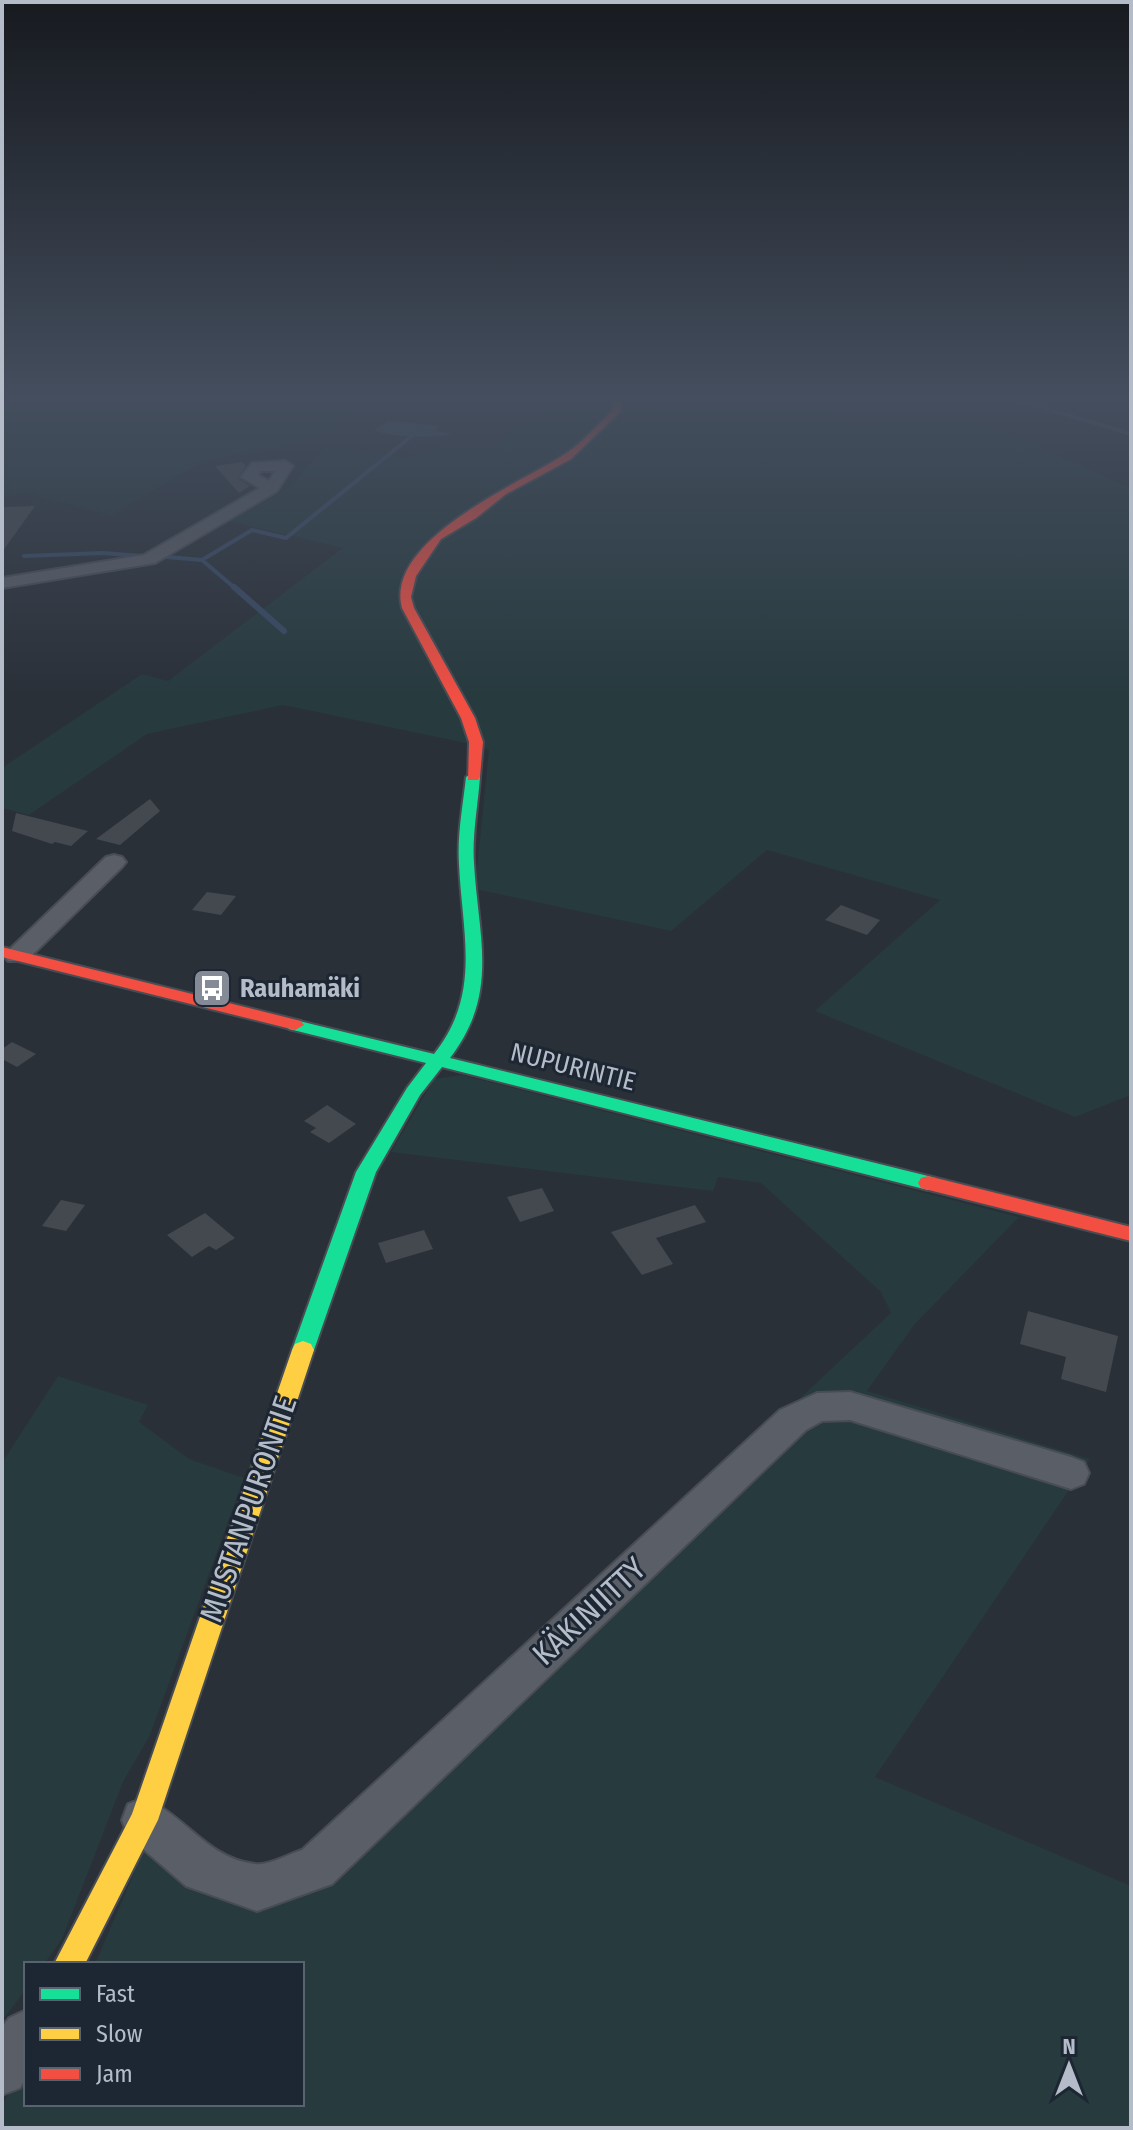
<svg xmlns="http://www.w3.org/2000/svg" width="1133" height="2130" font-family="'Fira Sans Condensed',sans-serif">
	<rect width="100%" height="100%" fill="#2a3038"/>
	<!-- green -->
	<g fill="#273a3e">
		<path d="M 2,398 L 373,398 L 313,439 L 204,461 L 111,515 L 25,493 L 2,497 Z"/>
		<path d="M 503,398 L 709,398 L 618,408 L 618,410 L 723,398 L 799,398 L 866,428 C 881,423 899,415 914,414 C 972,411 1077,464 1131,489 L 1131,1095 L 1075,1117 L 815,1011 L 940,900 L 767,850 L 671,931 L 475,889 L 489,750 L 461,742 L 283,705 L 147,734 L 29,815 L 2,808 L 2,768 L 142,674 L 168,681 L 343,548 L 229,521 L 288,489 L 325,447 L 403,458 L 446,445 L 493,447 L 544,404 Z"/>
		<path d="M 462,1075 L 1019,1217 L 914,1325 L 867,1391 L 1090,1459 L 875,1777 L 1131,1886 L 1131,2128 L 2,2128 L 2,2104 L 26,2068 L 26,2104 L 302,2104 L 302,1964 L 95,1964 L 159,1815 L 218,1860 L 258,1872 L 317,1850 L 891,1313 L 881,1292 L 761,1183 L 718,1177 L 713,1191 L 391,1152 L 434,1079 Z"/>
		<path d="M 58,1376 L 148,1405 L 139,1422 L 189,1459 L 244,1478 L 150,1735 L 123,1782 L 62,1939 L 44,1964 L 26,1964 L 26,1989 L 2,2021 L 2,1463 Z"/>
	</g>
	<!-- water -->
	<path fill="#384963" d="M 389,421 L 438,426 L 437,431 L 453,434 C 436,438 389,438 374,430 Z"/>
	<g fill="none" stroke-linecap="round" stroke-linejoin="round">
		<!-- stream-far1 -->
		<g stroke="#384963" stroke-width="4">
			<path d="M 1011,398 L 1131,434"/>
			<path d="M 24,556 L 103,553 L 142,556"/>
			<path d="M 167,557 L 202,560 L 252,530 L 286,538 L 413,435"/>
			<path d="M 202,560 L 236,589"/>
		</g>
		<!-- stream -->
		<path stroke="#384963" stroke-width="6" d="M 234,587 L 284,631"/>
	</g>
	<!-- building -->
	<g fill="#444950">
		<path d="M 242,462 L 246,466 L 238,478 L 250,486 L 239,493 L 215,466 Z"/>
		<path d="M 35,506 L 2,552 L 2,507 Z"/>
		<path d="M 150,799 L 160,811 L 120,845 L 96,839 Z"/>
		<path d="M 16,813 L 88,831 L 71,846 L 55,842 L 52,844 L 12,831 Z"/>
		<path d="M 207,892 L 236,896 L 221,915 L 192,910 Z"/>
		<path d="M 841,905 L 880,920 L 867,935 L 825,920 Z"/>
		<path d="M 12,1042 L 36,1054 L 17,1067 L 2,1059 L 2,1049 Z"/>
		<path d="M 327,1105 L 356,1124 L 329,1143 L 310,1132 L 316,1128 L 304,1121 Z"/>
		<path d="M 542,1188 L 554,1211 L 520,1222 L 507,1197 Z"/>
		<path d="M 61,1200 L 85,1205 L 66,1231 L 42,1226 Z"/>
		<path d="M 695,1205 L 706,1222 L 656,1238 L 673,1264 L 642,1275 L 611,1232 Z"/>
		<path d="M 205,1213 L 235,1238 L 216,1250 L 209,1246 L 192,1257 L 167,1235 Z"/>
		<path d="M 424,1230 L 433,1249 L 386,1263 L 378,1243 Z"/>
		<path d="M 1028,1311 L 1118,1336 L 1106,1392 L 1061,1379 L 1066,1357 L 1020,1344 Z"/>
	</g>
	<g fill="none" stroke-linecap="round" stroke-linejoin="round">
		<defs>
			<g id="street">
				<path d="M 285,461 L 293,466 L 277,491 L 155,563 L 2,588 L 2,578 L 144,555 L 260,488 L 241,477 L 252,463 ZM 261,471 L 275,471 L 269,481 L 258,475 Z"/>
				<path d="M 114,855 L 122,857 L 126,862 L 122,867 L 26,961 L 8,961 L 4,956 L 8,951 L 106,857 Z"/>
				<path d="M 850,1392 L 1071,1457 L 1084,1462 L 1089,1473 L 1084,1484 L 1071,1489 L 850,1420 L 822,1421 L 806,1430 L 332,1884 L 257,1911 L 186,1886 L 128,1836 L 122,1820 L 128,1804 L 144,1798 C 185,1815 208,1859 255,1864 C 268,1866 289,1854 302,1850 L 780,1410 L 817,1393 Z"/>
				<path d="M 26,2010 L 26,2078 L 20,2088 L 2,2095 L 2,2027 L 9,2018 Z"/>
			</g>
			<path id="fast" d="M 473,773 L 480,777 C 478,805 472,835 474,863 C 478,936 500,993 450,1058 L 928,1176 L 935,1178 L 938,1183 L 935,1188 L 928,1190 L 442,1067 L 420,1095 L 376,1172 L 314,1350 L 311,1356 L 303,1359 L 295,1356 L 292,1350 L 356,1172 L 407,1088 L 426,1063 L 289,1029 L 286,1025 L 295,1020 L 434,1054 C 482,994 462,933 459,864 C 457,835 463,805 466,777 Z"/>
			<path id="slow" d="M 303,1341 L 311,1344 L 314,1350 L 158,1820 L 85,1964 L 54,1964 L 132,1814 L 292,1350 L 295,1344 Z"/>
			<g id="jam">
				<path d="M 613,398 L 621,398 L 621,411 L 571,459 L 506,494 L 476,518 L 441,539 L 416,576 L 411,597 L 414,608 L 475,718 L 483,742 L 480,777 L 478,780 L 468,780 L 469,742 L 461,718 L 402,608 C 384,541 518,484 562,456 C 581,445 597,425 613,410 Z"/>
				<path d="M 2,947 L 301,1021 L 304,1025 L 295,1030 L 2,957 Z"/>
				<path d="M 928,1176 L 1131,1227 L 1131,1241 L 921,1188 L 918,1183 L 921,1178 Z"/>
			</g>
		</defs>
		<!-- street casing -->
		<use href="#street" stroke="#484c53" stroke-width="4"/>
		<!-- fast casing -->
		<use href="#fast" stroke="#484c53" stroke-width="4"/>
		<!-- slow casing -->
		<use href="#slow" stroke="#484c53" stroke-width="4"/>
		<!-- jam casing -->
		<use href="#jam" stroke="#484c53" stroke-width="4"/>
		<!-- street -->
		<use href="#street" fill="#5a5e66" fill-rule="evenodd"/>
		<!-- fast -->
		<use href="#fast" fill="#16e098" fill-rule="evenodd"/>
		<!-- slow -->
		<use href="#slow" fill="#ffcf43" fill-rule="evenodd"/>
		<!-- jam -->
		<use href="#jam" fill="#f24e42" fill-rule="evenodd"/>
	</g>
	<!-- sky -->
	<linearGradient id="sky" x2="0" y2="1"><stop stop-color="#171a1f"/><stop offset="0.57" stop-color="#444e5e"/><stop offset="1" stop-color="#444e5e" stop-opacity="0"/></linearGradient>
	<rect width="1133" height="697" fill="url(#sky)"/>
	<!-- icons -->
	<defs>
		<symbol id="bus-square" viewBox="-11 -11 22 22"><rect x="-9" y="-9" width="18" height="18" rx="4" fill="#848b96" stroke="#1d2633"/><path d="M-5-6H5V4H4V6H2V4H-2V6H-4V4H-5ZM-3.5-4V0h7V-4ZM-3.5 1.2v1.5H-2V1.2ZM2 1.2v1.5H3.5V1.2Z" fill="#fff"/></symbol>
	</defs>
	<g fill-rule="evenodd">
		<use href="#bus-square" x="190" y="966" width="44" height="44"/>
	</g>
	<g text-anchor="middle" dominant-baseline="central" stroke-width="6" stroke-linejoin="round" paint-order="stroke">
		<!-- poi labels -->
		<g font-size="26" font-weight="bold" fill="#b4bcc9" stroke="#1d2633" text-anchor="start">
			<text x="240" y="988">Rauhamäki</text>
		</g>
		<!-- street labels -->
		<g font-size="26" fill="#b4bcc9" stroke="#1d2633">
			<text transform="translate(573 1067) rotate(14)">NUPURINTIE</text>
		</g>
		<!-- near-street labels -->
		<g font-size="32" fill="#b4bcc9" stroke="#1d2633">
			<text transform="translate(248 1509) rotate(-71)">MUSTANPURONTIE</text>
			<text transform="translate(589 1611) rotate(-43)">KÄKINIITTY</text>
		</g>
	</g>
	<!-- border -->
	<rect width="1133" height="2130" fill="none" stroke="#b4bcc9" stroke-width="8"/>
	<!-- legend -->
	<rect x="24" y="1962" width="280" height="144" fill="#1d2633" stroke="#59626f" stroke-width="2"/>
	<rect x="40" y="1988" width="40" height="12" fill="#16e098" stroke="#59626f" stroke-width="2"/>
	<text x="96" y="2002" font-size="24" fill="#b4bcc9">Fast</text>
	<rect x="40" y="2028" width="40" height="12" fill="#ffcf43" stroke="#59626f" stroke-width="2"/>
	<text x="96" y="2042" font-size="24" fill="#b4bcc9">Slow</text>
	<rect x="40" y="2068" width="40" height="12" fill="#f24e42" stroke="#59626f" stroke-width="2"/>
	<text x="96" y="2082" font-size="24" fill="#b4bcc9">Jam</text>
	<!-- north arrow -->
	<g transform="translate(1069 2066)" stroke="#1d2633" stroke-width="6" paint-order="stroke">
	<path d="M0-6L14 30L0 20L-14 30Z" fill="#b4bcc9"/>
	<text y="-12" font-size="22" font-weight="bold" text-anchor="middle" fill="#b4bcc9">N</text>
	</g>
</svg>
